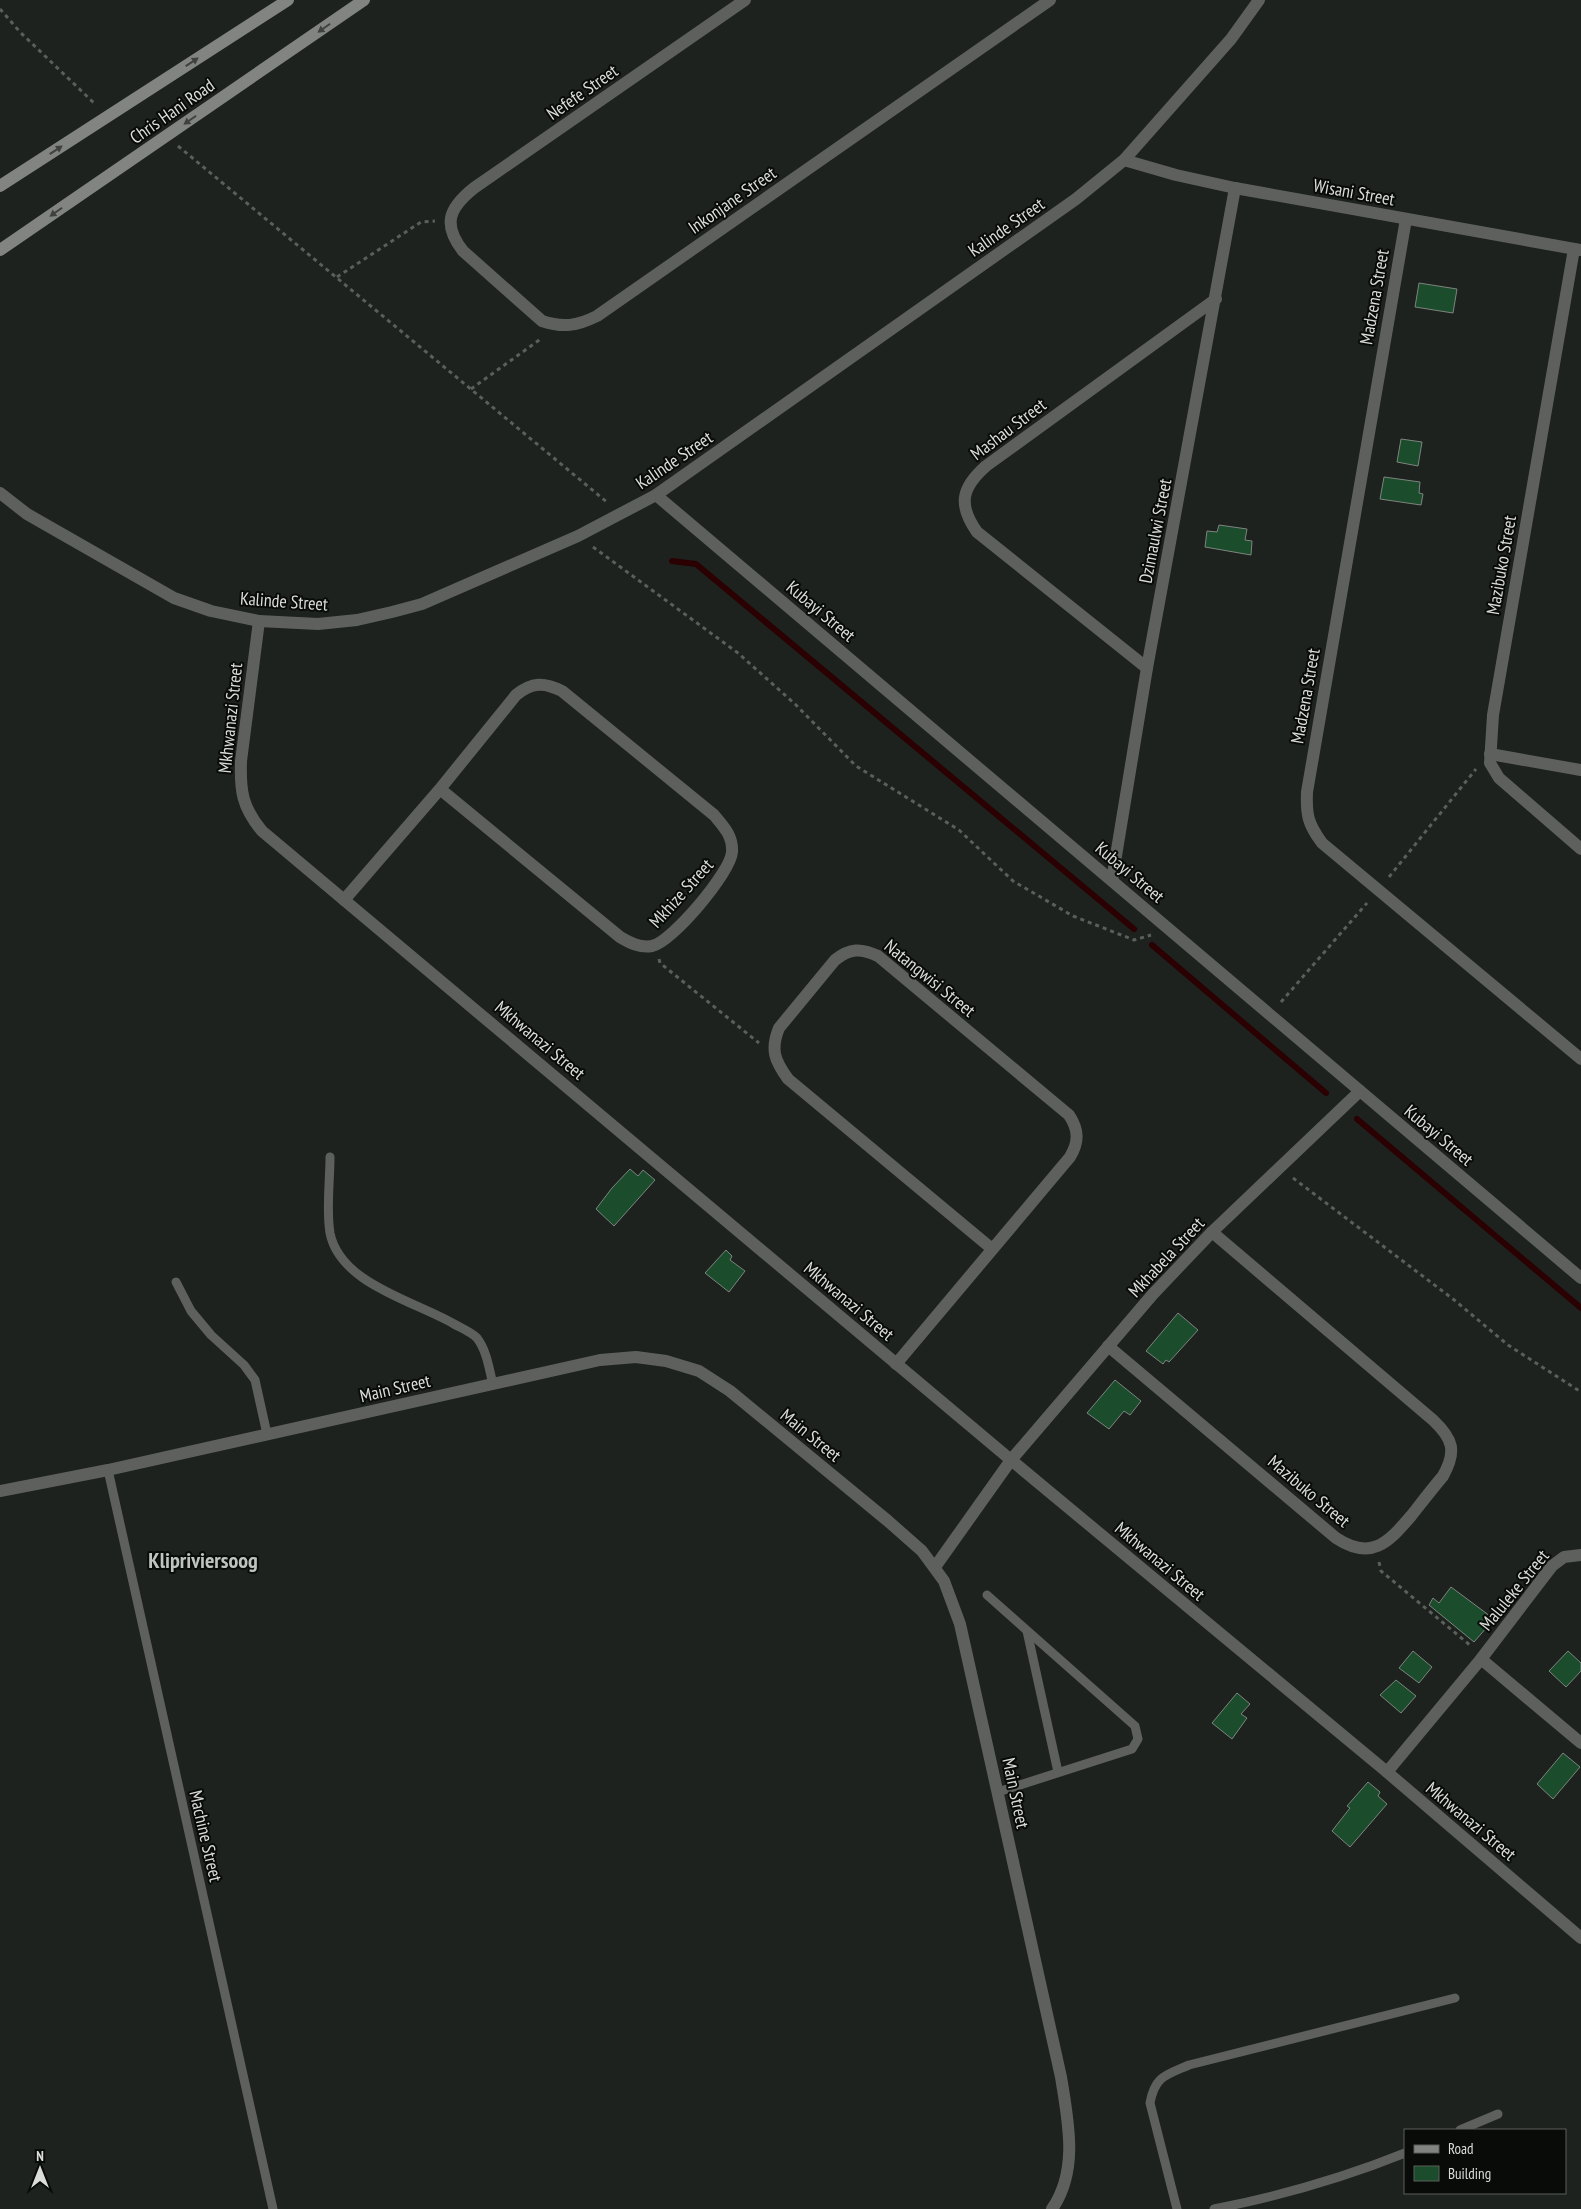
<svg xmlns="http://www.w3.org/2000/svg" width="1581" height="2209" font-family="'PT Sans Narrow',sans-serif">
	<rect width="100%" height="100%" fill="#1d221e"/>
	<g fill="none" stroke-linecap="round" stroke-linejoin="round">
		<!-- stream -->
		<g stroke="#2b0003" stroke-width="6">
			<path d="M 672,561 L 696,564 L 1134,929"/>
			<path d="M 1152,945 L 1326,1093"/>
			<path d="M 1357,1119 L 1581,1308"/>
		</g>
	</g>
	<!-- building -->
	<g fill="#1b4c2b" stroke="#7e847f">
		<path d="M 1419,283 L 1457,289 L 1453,313 L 1415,307 Z"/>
		<path d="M 1401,439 L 1422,442 L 1418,466 L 1397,462 Z"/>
		<path d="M 1384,477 L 1420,482 L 1419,493 L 1423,494 L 1421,505 L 1380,499 Z"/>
		<path d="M 1219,525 L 1247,529 L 1245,540 L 1252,541 L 1251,555 L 1205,547 L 1207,531 L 1217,532 Z"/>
		<path d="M 630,1169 L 638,1176 L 643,1170 L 655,1180 L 614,1226 L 596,1209 L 612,1188 Z"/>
		<path d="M 726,1250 L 732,1256 L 730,1260 L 745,1271 L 729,1292 L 705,1273 Z"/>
		<path d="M 1178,1313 L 1198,1330 L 1169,1362 L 1166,1360 L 1163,1364 L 1146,1351 Z"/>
		<path d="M 1115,1380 L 1141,1401 L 1130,1415 L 1124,1411 L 1109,1429 L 1087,1413 Z"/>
		<path d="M 1451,1587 L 1494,1619 L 1474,1642 L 1429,1605 L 1433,1598 L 1439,1603 Z"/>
		<path d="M 1413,1651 L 1432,1667 L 1419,1683 L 1399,1668 Z"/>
		<path d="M 1568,1651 L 1581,1663 L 1581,1671 L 1566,1687 L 1549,1671 Z"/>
		<path d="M 1396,1680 L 1416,1696 L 1401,1713 L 1380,1695 Z"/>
		<path d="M 1237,1693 L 1250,1704 L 1241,1714 L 1247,1718 L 1232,1739 L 1212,1723 Z"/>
		<path d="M 1563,1753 L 1580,1767 L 1553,1799 L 1537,1784 Z"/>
		<path d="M 1368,1782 L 1380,1792 L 1378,1796 L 1387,1804 L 1350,1847 L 1332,1831 L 1350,1808 L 1347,1806 Z"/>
	</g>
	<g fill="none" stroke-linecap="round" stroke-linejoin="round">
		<!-- path -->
		<g stroke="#5b5f5b" stroke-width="3" stroke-dasharray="4 4" stroke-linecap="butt">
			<path d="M 0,9 L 20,32 L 95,104"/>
			<path d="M 178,146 L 608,503"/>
			<path d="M 337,277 L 421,222 L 435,221"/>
			<path d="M 471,389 L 542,338"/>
			<path d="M 593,547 L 738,653 L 795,704 L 856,766 L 959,830 L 1013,881 L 1073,916 L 1134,940 L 1151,935"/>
			<path d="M 1389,877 L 1476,769"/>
			<path d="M 659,959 L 660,963 L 759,1043"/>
			<path d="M 1281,1002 L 1367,903"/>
			<path d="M 1293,1178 L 1453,1299 L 1508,1345 L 1581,1392"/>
			<path d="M 1379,1562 L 1381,1571 L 1471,1646"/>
		</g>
		<!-- service -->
		<g stroke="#5e605e" stroke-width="9">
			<path d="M 330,1157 C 330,1182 326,1209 330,1233 C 340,1284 415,1301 454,1324 C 461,1328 471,1332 477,1338 C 487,1351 489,1369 493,1384"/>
			<path d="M 176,1282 L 191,1311 L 211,1335 L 244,1365 L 255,1380 L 267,1434"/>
			<path d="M 108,1470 L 273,2209"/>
			<path d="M 987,1595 L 1135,1726 L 1138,1739 L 1132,1749 L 998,1792"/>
			<path d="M 1027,1631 L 1058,1772"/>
			<path d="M 1460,2130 L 1498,2114"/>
			<path d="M 1177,2209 L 1150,2103 C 1155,2076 1166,2075 1189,2065 L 1455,1998"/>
			<path d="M 1214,2209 C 1280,2196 1343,2178 1405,2153"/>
		</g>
		<!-- minor -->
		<g stroke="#5e605e" stroke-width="12">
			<path d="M 745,0 L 474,188 C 449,208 442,224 463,251 L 542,321 C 563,328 577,326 597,316 L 1050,0"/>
			<path d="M 1124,160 L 1176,175 L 1235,188 L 1581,250"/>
			<path d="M 1406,219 L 1307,792 C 1306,815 1308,824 1322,843 L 1581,1059"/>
			<path d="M 1574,249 L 1493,715 L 1490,763 L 1499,778 L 1581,849"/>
			<path d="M 656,495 L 1581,1278"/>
			<path d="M 259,621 L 241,761 C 240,791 242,807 262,831 L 1011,1460 L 1387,1772 L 1581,1938"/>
			<path d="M 1147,668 L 977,532 C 958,505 961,488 986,466 L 1216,299"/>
			<path d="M 1490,754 L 1581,770"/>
			<path d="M 1112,880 L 1147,668 L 1235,188"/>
			<path d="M 344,900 L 440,789 L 516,695 C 532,682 544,682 562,691 L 714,815 C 724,827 733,836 732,852 C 731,872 672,942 652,946 C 640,948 630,943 620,937 L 440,789"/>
			<path d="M 1108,1346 L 1336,1538 C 1371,1561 1388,1543 1411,1516 C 1422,1502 1432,1489 1443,1476 C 1457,1451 1453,1439 1433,1420 L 1212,1232"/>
			<path d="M 896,1364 L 1070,1157 C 1079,1142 1079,1130 1069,1115 L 878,956 C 861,948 850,948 835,960 L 779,1028 C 770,1050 775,1061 788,1079 L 991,1248"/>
			<path d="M 0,1491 L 108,1470 L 600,1360 L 636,1357 L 666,1361 L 699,1371 L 730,1391 L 888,1521 L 922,1551 L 944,1581 L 960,1624 L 1061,2077 C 1068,2121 1079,2170 1052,2209"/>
			<path d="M 935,1567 L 1011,1460 L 1153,1294 L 1212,1232 L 1360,1091"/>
			<path d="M 1481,1659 L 1581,1743"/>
			<path d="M 1387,1772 L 1481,1659 L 1552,1566 L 1564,1557 L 1581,1555"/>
		</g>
		<!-- tertiary -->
		<path stroke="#5e605e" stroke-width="12" d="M 0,493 L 27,514 L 174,598 L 211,611 L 259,621 L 318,624 L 357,620 L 392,612 L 422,604 L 578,536 L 656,495 L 1076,199 L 1124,160 L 1231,39 L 1259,0"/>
		<!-- secondary -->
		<g stroke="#818481" stroke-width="12">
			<path d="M 0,186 L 288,0"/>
			<path d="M 0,250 L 364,0"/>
		</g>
	</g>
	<!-- one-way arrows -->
	<defs><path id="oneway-solid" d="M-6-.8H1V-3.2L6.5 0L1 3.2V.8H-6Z" transform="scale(1.25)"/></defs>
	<g fill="#3f413f">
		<use href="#oneway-solid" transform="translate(324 28) rotate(145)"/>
		<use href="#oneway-solid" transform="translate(192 62) rotate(-33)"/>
		<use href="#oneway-solid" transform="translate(190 120) rotate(145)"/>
		<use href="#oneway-solid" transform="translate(56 150) rotate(-33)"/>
		<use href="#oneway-solid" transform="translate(56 212) rotate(145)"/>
	</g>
	<g text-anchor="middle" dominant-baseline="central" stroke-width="4" stroke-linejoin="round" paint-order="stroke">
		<!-- street labels -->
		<g font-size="18" fill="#daddda" stroke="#090b09">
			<text transform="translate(582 92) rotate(-35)">Nefefe Street</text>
			<text transform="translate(172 111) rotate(-35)">Chris Hani Road</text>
			<text transform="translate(1354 192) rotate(10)">Wisani Street</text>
			<text transform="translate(732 200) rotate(-35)">Inkonjane Street</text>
			<text transform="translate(1006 227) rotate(-35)">Kalinde Street</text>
			<text transform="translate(1374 297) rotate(-80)">Madzena Street</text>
			<text transform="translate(1008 429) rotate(-37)">Mashau Street</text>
			<text transform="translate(674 460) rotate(-34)">Kalinde Street</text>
			<text transform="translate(1155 531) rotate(-79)">Dzimaulwi Street</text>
			<text transform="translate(1501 565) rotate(-80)">Mazibuko Street</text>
			<text transform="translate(284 601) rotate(4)">Kalinde Street</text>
			<text transform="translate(821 611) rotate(40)">Kubayi Street</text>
			<text transform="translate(1305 696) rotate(-80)">Madzena Street</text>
			<text transform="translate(230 718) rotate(-84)">Mkhwanazi Street</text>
			<text transform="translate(1130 872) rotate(40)">Kubayi Street</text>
			<text transform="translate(681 893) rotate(-48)">Mkhize Street</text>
			<text transform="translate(930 978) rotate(39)">Natangwisi Street</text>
			<text transform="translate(540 1040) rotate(40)">Mkhwanazi Street</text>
			<text transform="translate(1439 1135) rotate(40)">Kubayi Street</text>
			<text transform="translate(1166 1257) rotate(-47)">Mkhabela Street</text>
			<text transform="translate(849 1301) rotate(40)">Mkhwanazi Street</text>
			<text transform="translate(395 1388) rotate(-13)">Main Street</text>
			<text transform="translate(811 1435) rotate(39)">Main Street</text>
			<text transform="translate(1309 1491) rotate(40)">Mazibuko Street</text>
			<text transform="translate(1160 1561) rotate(40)">Mkhwanazi Street</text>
			<text transform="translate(1514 1590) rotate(-51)">Maluleke Street</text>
			<text transform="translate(1016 1793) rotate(78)">Main Street</text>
			<text transform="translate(1471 1821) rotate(40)">Mkhwanazi Street</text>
			<text transform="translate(206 1836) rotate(77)">Machine Street</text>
		</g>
		<!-- district labels -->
		<g font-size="22" font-weight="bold" fill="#bdc3be" stroke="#090b09">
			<text x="203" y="1560">Klipriviersoog</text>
		</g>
	</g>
	<!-- legend -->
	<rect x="1404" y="2129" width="162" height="65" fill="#090b09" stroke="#5d5f5d"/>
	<rect x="1414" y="2145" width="25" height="8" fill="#818481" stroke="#5d5f5d"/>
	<text x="1448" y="2154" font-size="15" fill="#daddda">Road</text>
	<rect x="1414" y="2166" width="25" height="15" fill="#1b4c2b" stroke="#5d5f5d"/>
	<text x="1448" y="2179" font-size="15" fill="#daddda">Building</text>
	<!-- north arrow -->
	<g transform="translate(40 2169)" stroke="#090b09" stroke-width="4" paint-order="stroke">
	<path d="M0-4L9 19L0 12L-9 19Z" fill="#daddda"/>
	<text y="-8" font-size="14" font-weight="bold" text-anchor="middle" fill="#daddda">N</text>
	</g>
</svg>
